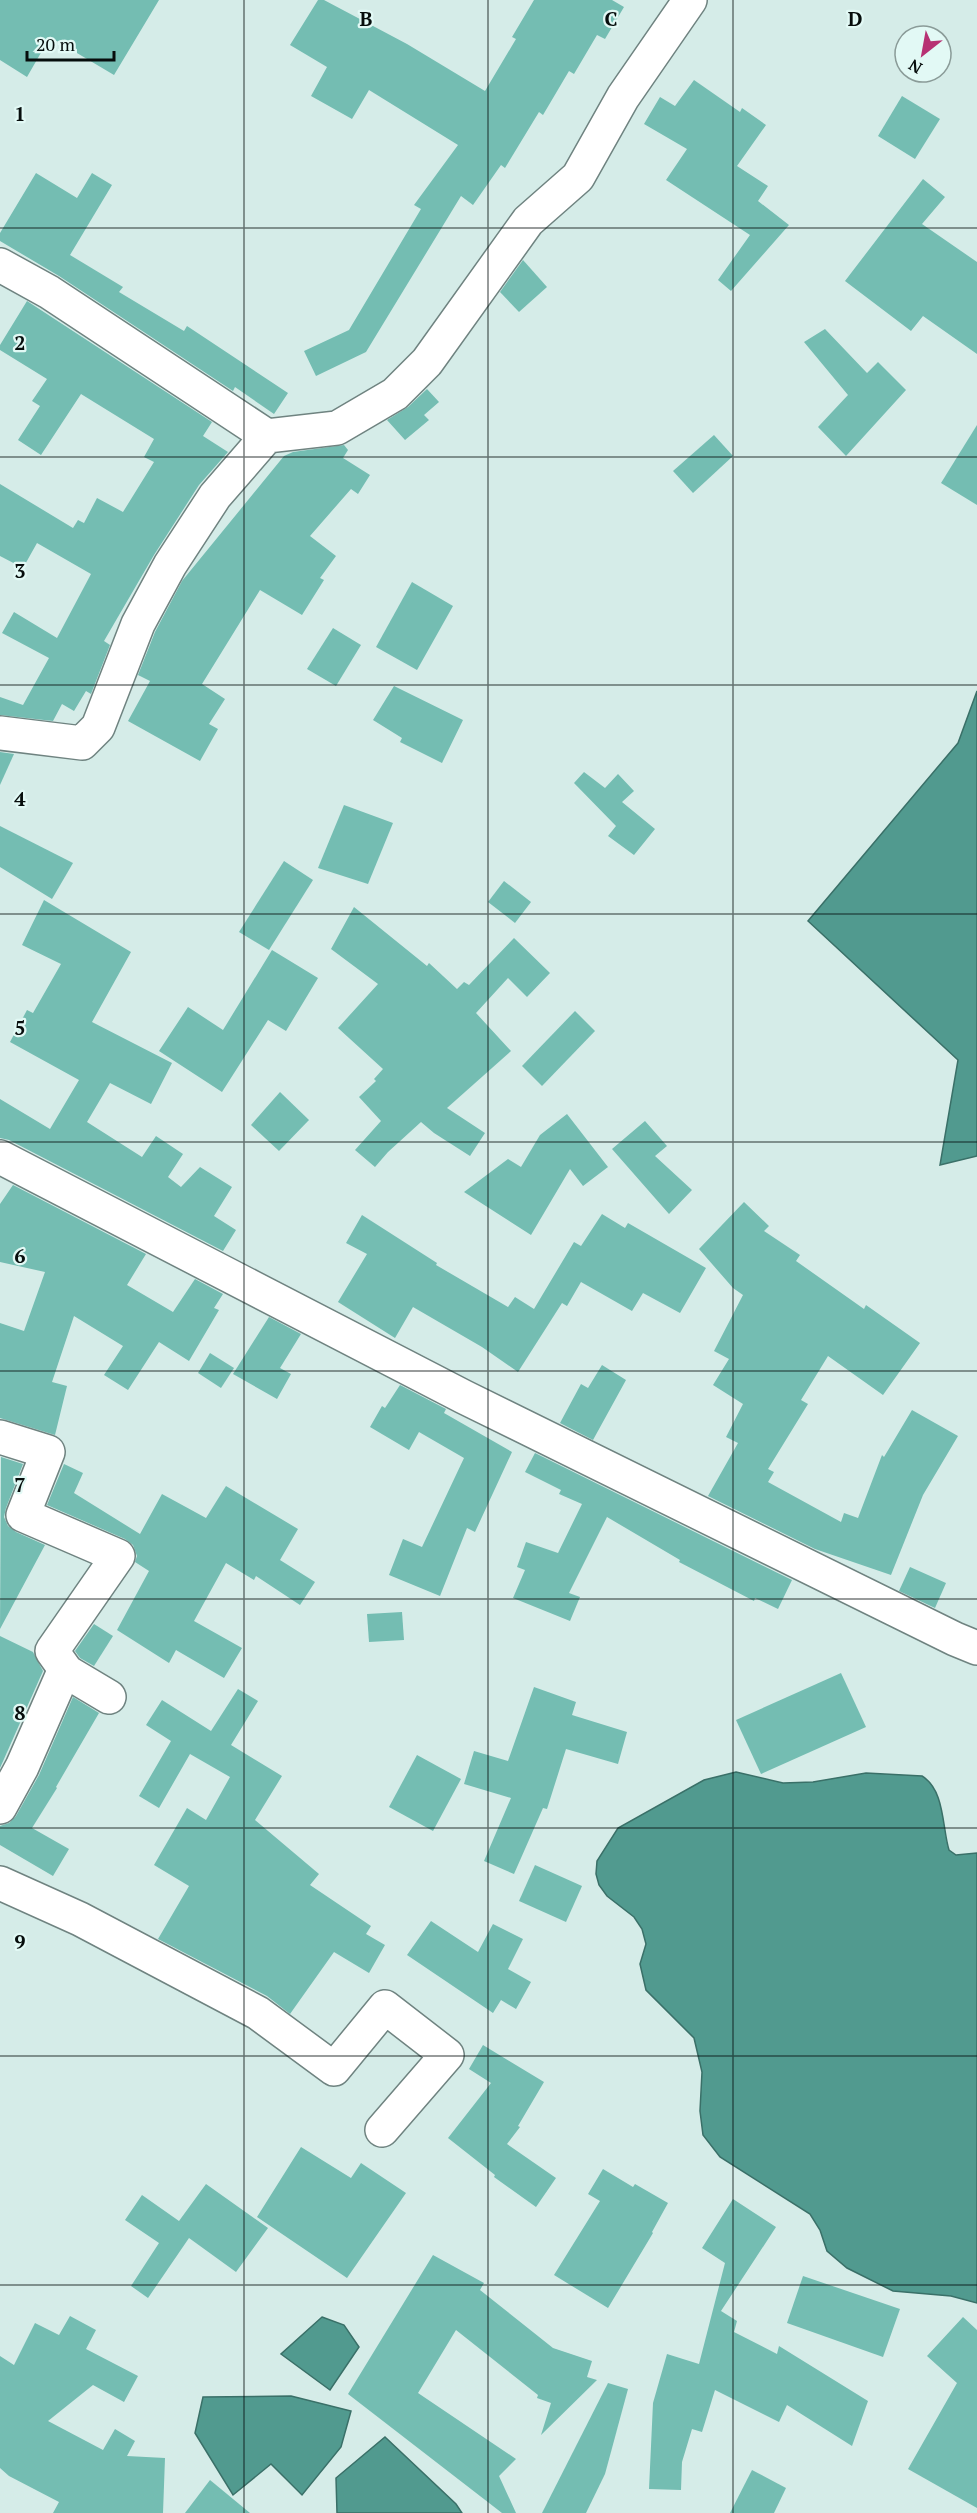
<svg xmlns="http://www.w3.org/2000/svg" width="977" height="2513" font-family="'PT Serif',serif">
	<rect width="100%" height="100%" fill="#d5ece8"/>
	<!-- water -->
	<g fill="#519a8f" stroke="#3a7068" stroke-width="1.5">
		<path d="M 977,691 L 977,1156 L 940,1165 L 958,1060 L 808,921 L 958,743 Z"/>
		<path d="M 736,1772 L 783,1783 L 813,1782 L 866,1773 L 922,1776 C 945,1790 942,1827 949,1850 L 956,1855 L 977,1853 L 977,2303 L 951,2296 L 893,2291 L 847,2268 L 827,2251 L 820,2230 L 810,2214 L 720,2157 L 703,2135 L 700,2111 L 702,2072 L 694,2038 L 646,1990 L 640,1964 L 646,1944 L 642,1929 L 634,1917 L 607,1896 L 599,1885 L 596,1874 L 597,1861 L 618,1828 L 704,1780 Z"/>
		<path d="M 322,2317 L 344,2325 L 359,2347 L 330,2390 L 281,2354 Z"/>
		<path d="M 291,2396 L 351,2411 L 341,2447 L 302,2495 L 271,2464 L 233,2495 L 195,2433 L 203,2397 Z"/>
		<path d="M 385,2437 L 456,2504 L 462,2513 L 337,2513 L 336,2478 Z"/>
	</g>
	<!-- building -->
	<g fill="#74bdb2">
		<path d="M 0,0 L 159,0 L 114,75 L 50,37 L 27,77 L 0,60 Z"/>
		<path d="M 318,0 L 324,0 L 407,44 L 485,91 L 516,39 L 512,37 L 534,0 L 612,0 L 624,7 L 605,39 L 597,35 L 574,74 L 569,71 L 543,115 L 539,112 L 505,168 L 501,165 L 473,205 L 461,196 L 366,352 L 316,376 L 304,351 L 349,330 L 421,209 L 414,205 L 458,145 L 369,90 L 352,119 L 311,96 L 327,67 L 290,45 Z"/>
		<path d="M 694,80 L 740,112 L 742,108 L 766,125 L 737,166 L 768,186 L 758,201 L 789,225 L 731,291 L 718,280 L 750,235 L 666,180 L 687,149 L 644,124 L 660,97 L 675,106 Z"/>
		<path d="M 902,96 L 940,119 L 915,159 L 878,136 Z"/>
		<path d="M 36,173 L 77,198 L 92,173 L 112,185 L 70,255 L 123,287 L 119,292 L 184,331 L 187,326 L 288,393 L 274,414 L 235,387 L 233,391 L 59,276 L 0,241 L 0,233 Z"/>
		<path d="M 923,179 L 945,197 L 922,224 L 977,262 L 977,354 L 923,316 L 911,331 L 845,281 Z"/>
		<path d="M 523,260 L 547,287 L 519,312 L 500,292 Z"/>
		<path d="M 27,301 L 212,422 L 203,436 L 228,452 L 199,485 L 154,555 L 104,641 L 110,645 L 91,694 L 86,691 L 74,711 L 62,704 L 53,721 L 0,715 L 0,697 L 23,705 L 49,658 L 2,633 L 14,612 L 57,638 L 91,574 L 37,543 L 23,568 L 0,556 L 0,484 L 73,528 L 78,520 L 84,523 L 97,498 L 123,512 L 154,462 L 144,457 L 154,439 L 81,394 L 41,455 L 18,440 L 40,406 L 32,401 L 47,379 L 0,350 L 0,345 Z"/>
		<path d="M 825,329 L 867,373 L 878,362 L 906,390 L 846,456 L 818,427 L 848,395 L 804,342 Z"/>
		<path d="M 427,389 L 439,402 L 424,415 L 429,420 L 405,440 L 387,420 L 408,407 Z"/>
		<path d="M 977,425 L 977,505 L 941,483 Z"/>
		<path d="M 714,435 L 733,456 L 693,493 L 673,471 Z"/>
		<path d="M 344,445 L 348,450 L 343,458 L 370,475 L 358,494 L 351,489 L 310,536 L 336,556 L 320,578 L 324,580 L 302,615 L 260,590 L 202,684 L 225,699 L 209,724 L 218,729 L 200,761 L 128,721 L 150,681 L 138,675 L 155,632 L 182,581 L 284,456 L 293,452 Z"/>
		<path d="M 412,582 L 453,606 L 417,670 L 376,647 Z"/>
		<path d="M 333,628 L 361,645 L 336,686 L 307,669 Z"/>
		<path d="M 394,686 L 463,720 L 442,763 L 400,742 L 402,738 L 373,720 Z"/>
		<path d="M 0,752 L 14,754 L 0,785 Z"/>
		<path d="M 584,772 L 605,788 L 618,774 L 634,791 L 622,802 L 655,829 L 634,855 L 608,836 L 616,826 L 574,783 Z"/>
		<path d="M 344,805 L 393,823 L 368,884 L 318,868 Z"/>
		<path d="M 0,826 L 73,863 L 52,899 L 0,867 Z"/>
		<path d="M 284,861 L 313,880 L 269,950 L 239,932 Z"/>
		<path d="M 504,881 L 531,902 L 515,923 L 488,902 Z"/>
		<path d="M 44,900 L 131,952 L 92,1022 L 172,1063 L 151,1104 L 110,1083 L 87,1122 L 142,1157 L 156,1136 L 183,1154 L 168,1177 L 181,1187 L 200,1167 L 232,1187 L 214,1216 L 236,1230 L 223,1251 L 9,1140 L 0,1138 L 0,1099 L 50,1129 L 79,1080 L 10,1042 L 27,1010 L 33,1013 L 61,964 L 22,945 Z"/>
		<path d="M 354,907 L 427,966 L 429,963 L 457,989 L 464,982 L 469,985 L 514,938 L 550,973 L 527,997 L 508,978 L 476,1013 L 511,1051 L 447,1108 L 485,1133 L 470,1156 L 434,1133 L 421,1122 L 388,1152 L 375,1167 L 355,1150 L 381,1121 L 359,1097 L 376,1081 L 374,1079 L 383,1069 L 338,1028 L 378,984 L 331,949 Z"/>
		<path d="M 272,950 L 318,978 L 286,1031 L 268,1020 L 222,1092 L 159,1051 L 188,1007 L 223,1030 Z"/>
		<path d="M 575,1011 L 595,1031 L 542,1086 L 522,1066 Z"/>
		<path d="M 280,1092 L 309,1120 L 279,1151 L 251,1125 Z"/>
		<path d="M 567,1114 L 608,1167 L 583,1186 L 570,1169 L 531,1235 L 464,1192 L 508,1159 L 521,1167 L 540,1135 Z"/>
		<path d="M 645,1121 L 667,1146 L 655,1156 L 692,1190 L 669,1214 L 612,1149 Z"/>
		<path d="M 13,1185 L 146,1254 L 127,1285 L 173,1312 L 195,1279 L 223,1294 L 214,1308 L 219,1310 L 189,1361 L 159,1342 L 128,1390 L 104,1375 L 123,1346 L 74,1316 L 52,1382 L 67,1386 L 55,1435 L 0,1418 L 0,1323 L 24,1331 L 45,1272 L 0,1262 L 0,1204 Z"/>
		<path d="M 744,1202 L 769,1226 L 764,1231 L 800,1255 L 796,1261 L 864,1309 L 866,1305 L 920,1343 L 883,1395 L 828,1356 L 801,1400 L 808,1404 L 768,1469 L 774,1472 L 768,1482 L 841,1522 L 844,1513 L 858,1518 L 882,1455 L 884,1457 L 912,1410 L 958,1436 L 923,1495 L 891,1575 L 815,1549 L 708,1496 L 738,1443 L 726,1437 L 743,1404 L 713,1385 L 729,1359 L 714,1351 L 743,1295 L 733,1288 L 699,1249 Z"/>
		<path d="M 602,1214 L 625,1228 L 628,1223 L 706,1268 L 680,1313 L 643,1293 L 632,1311 L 581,1282 L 567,1306 L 562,1303 L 518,1372 L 482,1347 L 413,1307 L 395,1338 L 338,1302 L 367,1254 L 346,1243 L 362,1215 L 437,1263 L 436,1265 L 508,1307 L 515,1297 L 534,1309 L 574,1242 L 581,1246 Z"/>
		<path d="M 269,1317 L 301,1334 L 280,1368 L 291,1374 L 277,1399 L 233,1374 Z"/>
		<path d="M 210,1353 L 234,1368 L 221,1388 L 198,1373 Z"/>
		<path d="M 602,1365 L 626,1380 L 593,1440 L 560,1423 L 581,1384 L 588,1388 Z"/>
		<path d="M 400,1385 L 446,1409 L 444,1413 L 512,1452 L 475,1532 L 467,1528 L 440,1596 L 389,1575 L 403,1539 L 422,1547 L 464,1458 L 419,1432 L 409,1450 L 370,1427 L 382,1406 L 385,1408 Z"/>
		<path d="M 535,1453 L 792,1580 L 778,1609 L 755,1598 L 754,1601 L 679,1562 L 680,1560 L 607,1517 L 569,1593 L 580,1597 L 570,1621 L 513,1598 L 525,1570 L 517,1567 L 526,1542 L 558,1553 L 582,1504 L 559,1494 L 561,1490 L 525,1472 Z"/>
		<path d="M 1,1457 L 23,1464 L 6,1508 L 4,1517 L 8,1526 L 16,1532 L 45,1545 L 0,1629 Z"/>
		<path d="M 64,1464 L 83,1473 L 74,1493 L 140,1534 L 162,1494 L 206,1518 L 226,1486 L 298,1529 L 280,1560 L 315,1582 L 300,1605 L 256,1576 L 254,1580 L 226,1563 L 194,1621 L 242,1648 L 224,1678 L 176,1650 L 169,1663 L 117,1630 L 149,1571 L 135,1562 L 137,1556 L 133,1545 L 125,1539 L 47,1505 Z"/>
		<path d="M 910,1567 L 946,1583 L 935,1608 L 899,1591 Z"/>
		<path d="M 402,1612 L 404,1640 L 369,1642 L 367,1614 Z"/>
		<path d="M 94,1624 L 113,1636 L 94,1666 L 80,1658 L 75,1651 Z"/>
		<path d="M 0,1636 L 33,1652 L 43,1671 L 0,1768 Z"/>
		<path d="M 841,1673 L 866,1727 L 761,1774 L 736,1720 Z"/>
		<path d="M 534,1687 L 576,1702 L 572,1715 L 627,1732 L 618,1764 L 566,1749 L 547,1809 L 543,1808 L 514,1874 L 484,1861 L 511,1798 L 464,1784 L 474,1751 L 508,1761 Z"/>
		<path d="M 238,1689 L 258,1701 L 231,1745 L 282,1776 L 255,1820 L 319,1874 L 310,1885 L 371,1926 L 366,1934 L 385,1945 L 369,1973 L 334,1952 L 290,2014 L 267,1996 L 158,1939 L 189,1886 L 154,1865 L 187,1808 L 206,1820 L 230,1777 L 190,1754 L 159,1808 L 139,1796 L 171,1741 L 146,1725 L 162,1700 L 211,1731 Z"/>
		<path d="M 73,1697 L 99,1713 L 56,1787 L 57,1788 L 32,1828 L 69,1849 L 53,1876 L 0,1845 L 0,1826 L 9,1823 L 16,1816 L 39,1775 Z"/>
		<path d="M 417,1755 L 461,1779 L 433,1831 L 389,1807 Z"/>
		<path d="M 535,1865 L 582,1886 L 566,1922 L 519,1901 Z"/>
		<path d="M 431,1921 L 478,1952 L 493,1924 L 523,1939 L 508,1969 L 531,1982 L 516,2009 L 501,2000 L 493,2013 L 407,1955 Z"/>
		<path d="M 483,2045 L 544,2082 L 518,2126 L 520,2127 L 507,2144 L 556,2178 L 536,2207 L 494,2177 L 495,2175 L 448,2138 L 491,2083 L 469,2069 Z"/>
		<path d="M 301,2147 L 351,2178 L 361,2163 L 406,2193 L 347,2278 L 257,2217 Z"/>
		<path d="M 603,2169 L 633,2187 L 635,2184 L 668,2203 L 652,2232 L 653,2233 L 608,2308 L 554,2275 L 600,2201 L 588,2194 Z"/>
		<path d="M 206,2184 L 268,2228 L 236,2272 L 189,2238 L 148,2298 L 131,2286 L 159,2243 L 125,2220 L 142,2195 L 179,2221 Z"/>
		<path d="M 733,2199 L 776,2227 L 721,2311 L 737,2321 L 734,2332 L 777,2354 L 779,2346 L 868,2401 L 852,2446 L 787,2405 L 779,2422 L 715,2390 L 702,2432 L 692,2429 L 682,2462 L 681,2490 L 649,2489 L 653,2403 L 667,2354 L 699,2364 L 725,2263 L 702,2248 Z"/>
		<path d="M 433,2255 L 484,2283 L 480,2290 L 553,2348 L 592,2361 L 587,2377 L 597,2380 L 541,2435 L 551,2403 L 537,2398 L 538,2395 L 456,2330 L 418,2393 L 516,2459 L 499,2476 L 516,2513 L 502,2513 L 348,2394 Z"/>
		<path d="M 803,2276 L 900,2309 L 883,2357 L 787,2323 Z"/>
		<path d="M 70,2316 L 96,2330 L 86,2349 L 138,2376 L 124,2402 L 93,2385 L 48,2421 L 103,2450 L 115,2429 L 135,2441 L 127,2456 L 165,2458 L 163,2513 L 53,2513 L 59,2502 L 9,2476 L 0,2468 L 0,2356 L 14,2365 L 35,2323 L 59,2335 Z"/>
		<path d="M 963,2317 L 977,2330 L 977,2508 L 908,2469 L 957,2383 L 927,2356 Z"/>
		<path d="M 608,2383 L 628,2389 L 605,2474 L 586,2513 L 542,2513 Z"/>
		<path d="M 752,2470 L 786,2488 L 774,2513 L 730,2513 Z"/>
		<path d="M 210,2480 L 250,2513 L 185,2513 Z"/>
	</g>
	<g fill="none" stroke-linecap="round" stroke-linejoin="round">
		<defs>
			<g id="street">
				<path d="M 0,265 L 49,292 L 267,436"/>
				<path d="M 0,1157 L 464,1397 L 955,1639 L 977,1648"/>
				<path d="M 0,1437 L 48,1452 L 23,1515 L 118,1556 L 52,1651 L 67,1672 L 109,1697"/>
				<path d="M 0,1807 L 22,1767 L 61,1678 L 67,1672"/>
				<path d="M 0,1883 L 80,1919 L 258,2013 L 334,2069 L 385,2007 L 447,2055 L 382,2130"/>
			</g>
			<path id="secondary" d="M 0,733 L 82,743 L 98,727 L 138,624 L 170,565 L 215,496 L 267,436 L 337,428 L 395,394 L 427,362 L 528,221 L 578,177 L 623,97 L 690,0"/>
		</defs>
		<!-- street casing -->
		<use href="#street" stroke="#6f8380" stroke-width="36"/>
		<!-- secondary casing -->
		<use href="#secondary" stroke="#6f8380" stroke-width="36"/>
		<!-- street -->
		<use href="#street" stroke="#fff" stroke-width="33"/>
		<!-- secondary -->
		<use href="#secondary" stroke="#fff" stroke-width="33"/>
	</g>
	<!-- grid -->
	<path fill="none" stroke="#060d0c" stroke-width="1.5" stroke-opacity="0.55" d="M 244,0 L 244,2513M 488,0 L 488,2513M 733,0 L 733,2513M 0,228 L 977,228M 0,457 L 977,457M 0,685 L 977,685M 0,914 L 977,914M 0,1142 L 977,1142M 0,1371 L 977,1371M 0,1599 L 977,1599M 0,1828 L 977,1828M 0,2056 L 977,2056M 0,2285 L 977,2285"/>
	<g font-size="20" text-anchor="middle" font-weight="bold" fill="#060d0c" stroke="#e2f9f5" stroke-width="4.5" stroke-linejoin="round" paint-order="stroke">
		<text x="366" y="26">B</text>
		<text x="611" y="26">C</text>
		<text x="855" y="26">D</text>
		<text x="20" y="121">1</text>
		<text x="20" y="350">2</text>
		<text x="20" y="578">3</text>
		<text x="20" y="806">4</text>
		<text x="20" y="1035">5</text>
		<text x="20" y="1263">6</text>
		<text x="20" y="1492">7</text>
		<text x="20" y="1720">8</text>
		<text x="20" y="1949">9</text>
	</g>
	<!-- north arrow -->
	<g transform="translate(923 54) rotate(211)"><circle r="28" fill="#e2f9f5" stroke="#8a9b98" stroke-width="1.5"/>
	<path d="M0-4.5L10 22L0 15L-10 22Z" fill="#b73173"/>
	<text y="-9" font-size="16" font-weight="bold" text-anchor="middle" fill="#060d0c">N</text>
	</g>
	<!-- scale -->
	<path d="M27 51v9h87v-9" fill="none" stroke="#060d0c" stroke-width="3"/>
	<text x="36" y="51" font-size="18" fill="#060d0c" stroke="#e2f9f5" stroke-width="4.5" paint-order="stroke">20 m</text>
</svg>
